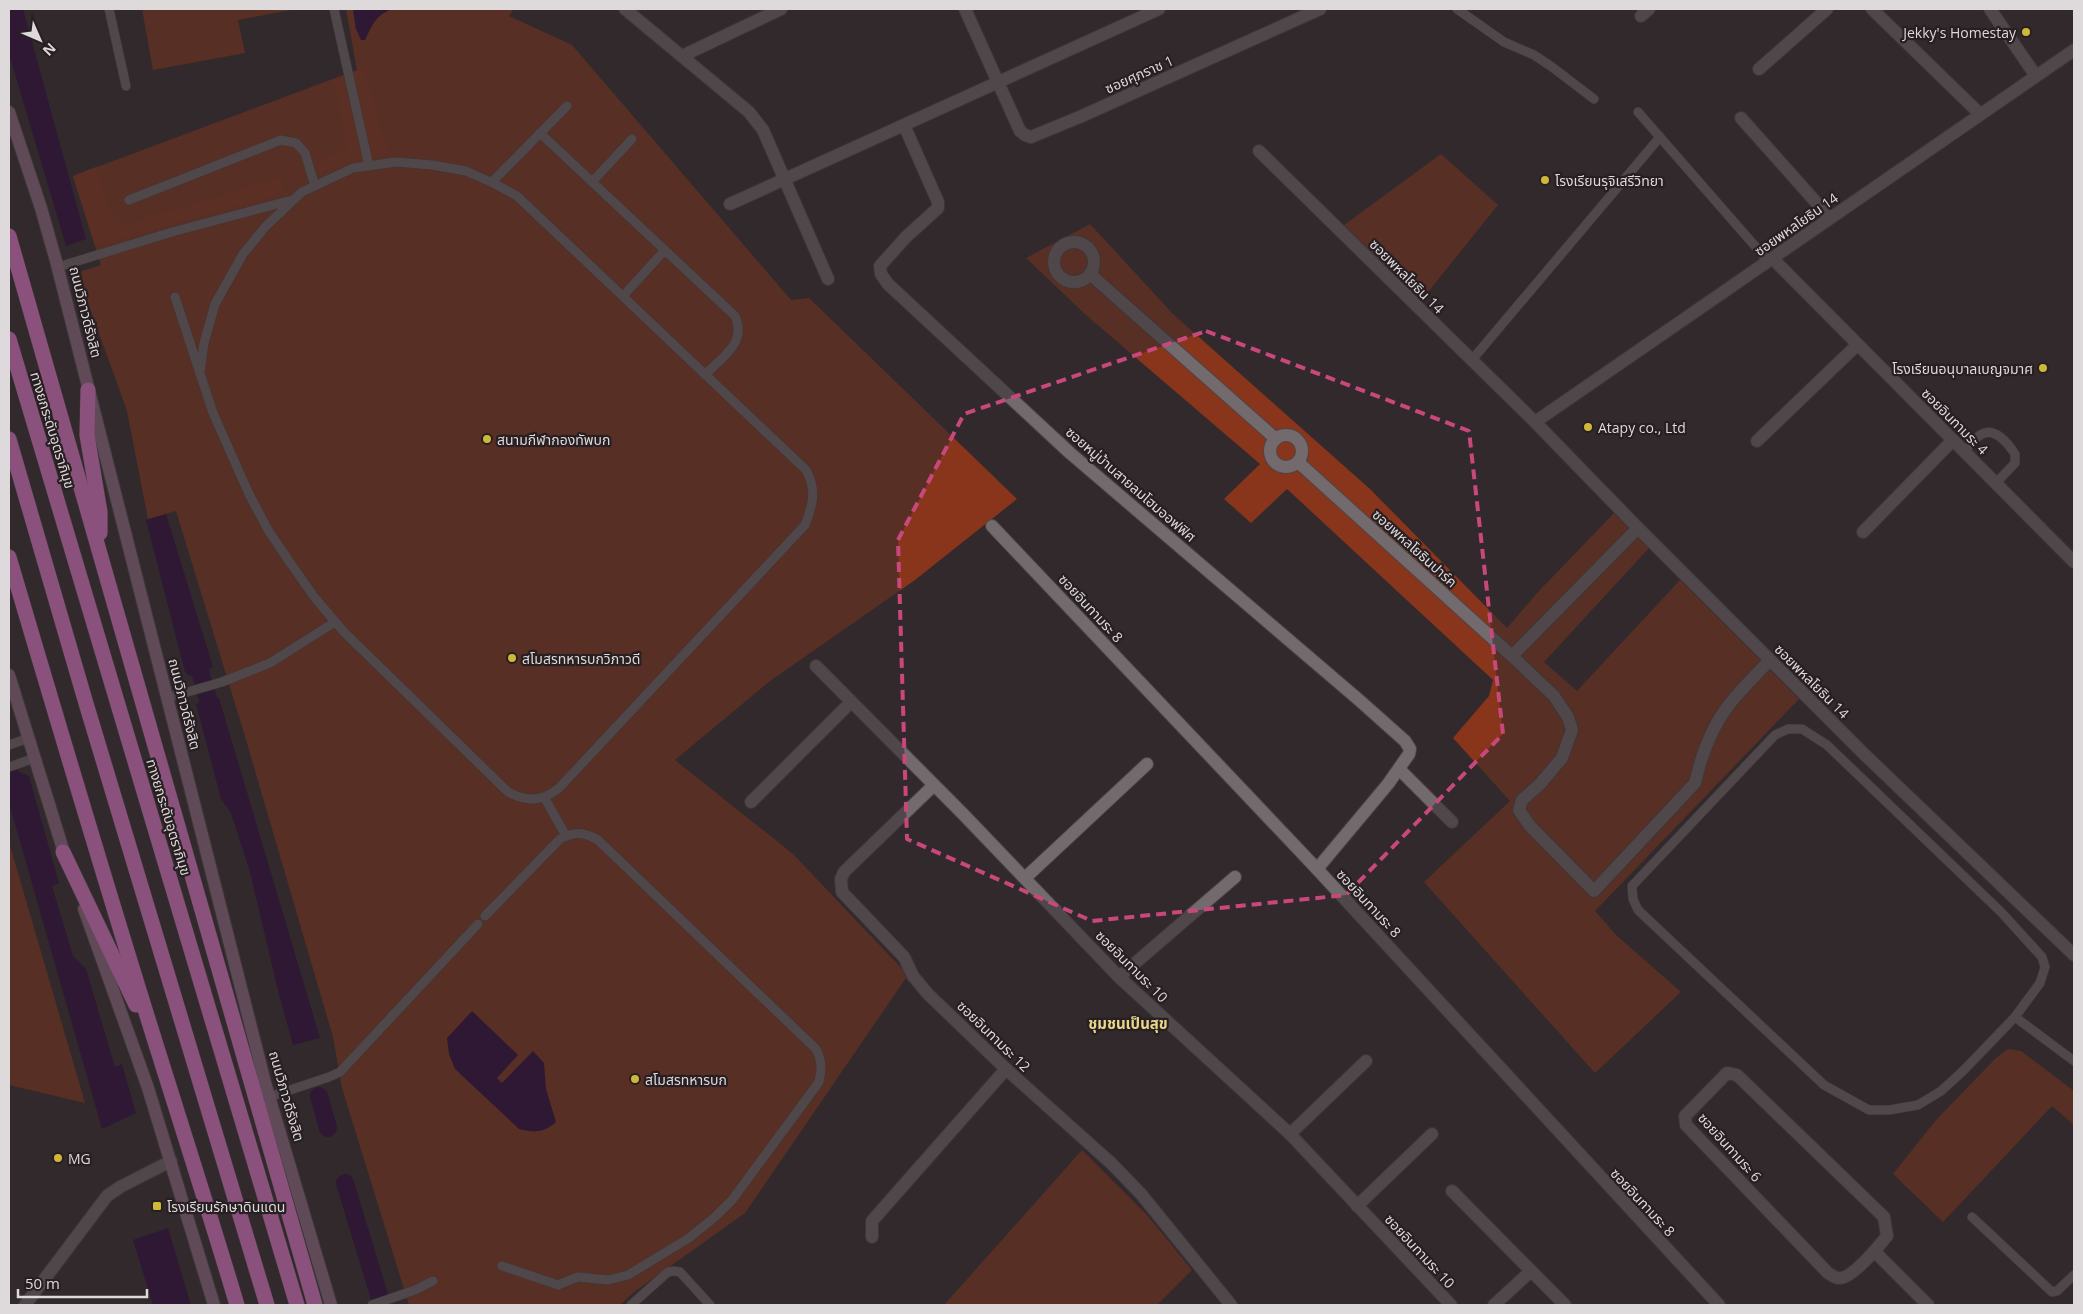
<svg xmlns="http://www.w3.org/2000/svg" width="2083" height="1314" font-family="'Open Sans','Noto Sans Thai',sans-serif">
	<rect width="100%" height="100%" fill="#31292c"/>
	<!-- green -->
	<g fill="#88351c">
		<path d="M 142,9 L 296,9 L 238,20 L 245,53 L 153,70 Z"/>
		<path d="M 346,9 L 353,9 L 356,29 L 365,40 C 372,24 376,14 393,9 L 514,9 L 509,16 L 572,45 L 791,300 L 809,298 L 1017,499 L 915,580 L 770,681 L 675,760 L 793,854 L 908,975 L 745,1213 L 634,1292 L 620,1305 L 409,1305 L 342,1088 L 333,1037 L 244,733 L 176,511 L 148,519 L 127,411 L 86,297 L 81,275 L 82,271 L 101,265 L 73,176 L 357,70 Z"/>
		<path d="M 1441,154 L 1498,205 L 1420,302 L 1344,225 Z"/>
		<path d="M 1090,224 L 1173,314 L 1370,489 L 1507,628 L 1539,591 L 1614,513 L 1649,548 L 1544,662 L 1577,691 L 1680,580 L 1799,699 L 1595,911 L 1616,935 L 1681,992 L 1595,1073 L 1424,882 L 1510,801 L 1453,738 L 1489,696 L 1493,680 L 1287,489 L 1251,523 L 1224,499 L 1260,464 L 1086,315 L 1026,258 Z"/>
		<path d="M 9,842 L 85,1103 L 9,1085 Z"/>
		<path d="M 2008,1049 L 2021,1051 L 2074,1091 L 2074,1125 L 2052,1106 L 1943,1222 L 1893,1174 L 1936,1120 L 1996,1058 Z"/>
		<path d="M 1082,1150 L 1147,1215 L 1192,1270 L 1157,1305 L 944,1305 Z"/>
	</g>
	<!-- forest -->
	<g fill="#8f3519">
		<path d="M 364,68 L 388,153 L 319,173 L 319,160 L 347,149 L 334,79 Z"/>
		<path d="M 96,167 L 111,214 L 122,225 L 281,177 L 284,186 L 280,194 L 95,246 L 73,176 Z"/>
	</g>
	<!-- water -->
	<g fill="#2d043c">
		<path d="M 9,9 L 23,9 L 86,239 L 66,246 L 9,54 Z"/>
		<path d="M 353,9 L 393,9 C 376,14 372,25 365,40 L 361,40 L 356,29 Z"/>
		<path d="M 166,514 L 213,667 L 190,676 L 185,672 L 146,520 Z"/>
		<path d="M 219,698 L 320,1038 L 293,1045 L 278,991 L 250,872 L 231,813 L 221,799 L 196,704 Z"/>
		<path d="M 15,770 L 29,776 L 59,883 L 52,886 L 73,956 L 86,969 L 115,1067 L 122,1064 L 136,1113 L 102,1129 L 9,803 L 9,789 L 16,786 Z"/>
		<path d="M 472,1011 L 518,1055 L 497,1078 L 502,1083 L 533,1051 L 544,1063 L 546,1089 L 556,1122 C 544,1133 534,1133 519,1129 L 455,1069 L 449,1054 L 447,1038 Z"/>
		<path d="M 168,1228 L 191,1305 L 153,1305 L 133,1240 Z"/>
	</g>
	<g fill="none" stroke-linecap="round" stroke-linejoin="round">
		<!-- canal -->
		<g stroke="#2d043c" stroke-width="18">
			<path d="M 194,650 L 215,724"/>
			<path d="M 9,772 L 20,809"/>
			<path d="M 319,1096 L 328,1128"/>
			<path d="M 345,1183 L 382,1305"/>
		</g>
		<defs>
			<g id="lane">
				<path d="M 109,9 L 126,86"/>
				<path d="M 334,9 L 369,166"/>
				<path d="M 1457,9 L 1504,42 L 1534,55 L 1552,67 L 1594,99"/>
				<path d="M 1638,112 L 1768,261"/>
				<path d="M 540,133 L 735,316 C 747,343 723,356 706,374"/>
				<path d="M 492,182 L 567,106"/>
				<path d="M 592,182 L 632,139"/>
				<path d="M 129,200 L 281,140 L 296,143 L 305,153 L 315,186"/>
				<path d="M 58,267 L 172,232 L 292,200"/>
				<path d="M 623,296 L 665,250"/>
				<path d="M 175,297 L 213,413 L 249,494 L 268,530 L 291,564 L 315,598 L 343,631 L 508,792 C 527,802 542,802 559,788 L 805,525 C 813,505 817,490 806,470 L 517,196 L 495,184 L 466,171 L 432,165 L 396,162 L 353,168 L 302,192 L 266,226 L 243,254 L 215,304 L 204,343 L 200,372"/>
				<path d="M 1471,361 L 1660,137"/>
				<path d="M 1964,451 C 1969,446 1976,437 1982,434 C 1996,427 2009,445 2015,454 L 2015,463 L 1996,483"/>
				<path d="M 167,698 L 222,682 L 270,663 L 335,622"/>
				<path d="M 1788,729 L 1802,729 L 1827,745 L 2001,912 L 2042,957 L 2045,967 L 2040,983 L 2015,1017 L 1963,1071 L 1941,1091 L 1918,1105 L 1889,1110 L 1869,1110 L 1824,1085 L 1638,910 L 1633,899 L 1632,886 L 1775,735 Z"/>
				<path d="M 9,745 L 29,738"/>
				<path d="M 9,767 L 35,758"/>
				<path d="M 544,797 L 566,836"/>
				<path d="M 485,916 L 560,839 C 575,831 584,832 598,840 L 816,1049 C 822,1061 822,1069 819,1082 L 732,1200 L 715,1217 L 689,1238 L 628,1275 L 608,1280 L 578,1277 L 558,1285 L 502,1266"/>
				<path d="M 2015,1017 L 2074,1061"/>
				<path d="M 269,1097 L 329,1077 L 340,1072 L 478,924"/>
				<path d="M 1972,1217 L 2052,1292 L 2057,1291 L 2074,1275"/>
				<path d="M 372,1305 L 415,1290 L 433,1281"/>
				<path d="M 631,1305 L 668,1272 L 674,1271 L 680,1272 L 710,1305"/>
			</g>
			<g id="street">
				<path d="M 625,9 L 749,112 L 763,130 L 828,279"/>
				<path d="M 965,9 L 1020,131 L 1025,135 L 1031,137 L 1082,116 L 1320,9"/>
				<path d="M 1872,9 L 1980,114"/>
				<path d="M 1990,9 L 2036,76"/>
				<path d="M 1641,16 L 1649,9"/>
				<path d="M 682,56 L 781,9"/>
				<path d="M 1759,69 L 1827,9"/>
				<path d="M 1741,118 L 1830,218"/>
				<path d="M 904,125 L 938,202 L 938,208 L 906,237 L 880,266 L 881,274 L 888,284 L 1070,453 L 1359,700 L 1405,741 L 1410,749 L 1409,754 L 1388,784 L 1317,869"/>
				<path d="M 1259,151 L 1535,422 L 1638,528 L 1864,754 L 2074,955"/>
				<path d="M 730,204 L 1159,9"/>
				<circle cx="1074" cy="262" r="20"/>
				<path d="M 1772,258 L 2074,562"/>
				<path d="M 1090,274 L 1276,439"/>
				<path d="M 1535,422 L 2074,50"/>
				<circle cx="1286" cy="451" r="16"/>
				<path d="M 1757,441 L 1857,345"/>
				<path d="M 1298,462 L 1512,656 L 1554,696 L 1568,717 L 1572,730 L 1562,758 L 1540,784 L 1522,800 L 1519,810 L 1530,826 L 1594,891 L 1695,783 C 1701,757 1712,727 1728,706 C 1741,689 1756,675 1770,660"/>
				<path d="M 992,526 L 1317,869 L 1719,1305"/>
				<path d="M 1863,532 L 1953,440"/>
				<path d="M 1512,656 L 1638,528"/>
				<path d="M 816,666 L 964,815 L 1119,977 L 1290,1134 L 1451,1305"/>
				<path d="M 1399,769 L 1452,822"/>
				<path d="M 934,785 L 844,872 L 841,879 L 842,892 L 904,957 L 913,976 L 928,994 L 1006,1069 L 1112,1164 L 1141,1194 L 1231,1305"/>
				<path d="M 751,802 L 851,702"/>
				<path d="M 1025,878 L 1147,764"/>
				<path d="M 1119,977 L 1235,877"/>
				<path d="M 1727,1073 L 1737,1075 L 1884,1217 L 1887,1236 C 1879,1246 1852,1279 1839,1278 C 1834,1278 1832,1275 1828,1273 L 1686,1125 L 1685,1116 Z"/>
				<path d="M 1290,1134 L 1366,1061"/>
				<path d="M 1452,1191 L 1565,1305"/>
				<path d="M 1357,1206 L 1432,1134"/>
				<path d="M 872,1237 L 872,1221 L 1006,1069"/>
				<path d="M 1875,1252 L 1928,1305"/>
				<path d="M 25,1305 L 107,1196 L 120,1187 L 171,1161"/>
				<path d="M 1494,1305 L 1531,1271"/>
			</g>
			<g id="secondary">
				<path d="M 9,112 L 41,208 L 56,261 L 266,1086 L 331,1305"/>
				<path d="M 9,675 L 66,859"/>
				<path d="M 84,909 L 148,1088 L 214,1305"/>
			</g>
			<g id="highway">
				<path d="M 9,236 L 315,1305"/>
				<path d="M 9,339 L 297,1305"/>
				<path d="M 88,390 L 87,435 L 100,512 L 100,533"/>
				<path d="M 9,439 L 85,700 L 267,1305"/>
				<path d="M 9,557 C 58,723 107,889 159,1054 C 185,1137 212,1221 237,1305"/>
				<path d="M 63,852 L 136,1005"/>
			</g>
		</defs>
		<!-- lane casing -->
		<use href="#lane" stroke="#4c4647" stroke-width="10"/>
		<!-- street casing -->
		<use href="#street" stroke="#4c4647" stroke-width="14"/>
		<!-- secondary casing -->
		<use href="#secondary" stroke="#4c4647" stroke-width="14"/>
		<!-- highway casing -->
		<use href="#highway" stroke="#4c4647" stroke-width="16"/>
		<!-- lane -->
		<use href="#lane" stroke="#736a6d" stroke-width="9"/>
		<!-- street -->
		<use href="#street" stroke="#736a6d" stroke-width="12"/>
		<!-- secondary -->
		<use href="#secondary" stroke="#9a718f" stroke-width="12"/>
		<!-- highway -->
		<use href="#highway" stroke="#f581dd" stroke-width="15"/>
	</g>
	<!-- marked area -->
	<path d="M0 0H2083V1314H0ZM 1206,331 L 1469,431 L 1503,734 L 1346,895 L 1092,921 L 907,839 L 898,540 L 964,414 Z" fill="#31292c" fill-opacity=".55" fill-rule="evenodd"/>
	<path fill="none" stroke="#c9487b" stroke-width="4" stroke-dasharray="10 6" stroke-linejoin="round" d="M 1206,331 L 1469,431 L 1503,734 L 1346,895 L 1092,921 L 907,839 L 898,540 L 964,414 Z"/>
	<!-- markers -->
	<g fill="#cfb837" stroke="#271f22" stroke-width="2">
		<circle cx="2026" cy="32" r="5"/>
		<circle cx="1545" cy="180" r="5"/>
		<circle cx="2043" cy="368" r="5"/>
		<circle cx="1588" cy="427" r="5"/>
		<circle cx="487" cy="439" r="5"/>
		<circle cx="512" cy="658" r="5"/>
		<circle cx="635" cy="1079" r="5"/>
		<circle cx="58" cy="1158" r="5"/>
		<rect x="152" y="1201" width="10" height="10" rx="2.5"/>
	</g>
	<g text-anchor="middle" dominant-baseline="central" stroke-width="4.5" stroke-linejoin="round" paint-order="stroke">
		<!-- poi labels -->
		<g font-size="14" fill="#ded9da" stroke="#271f22" text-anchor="start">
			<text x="2016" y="32" text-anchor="end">Jekky's Homestay</text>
			<text x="1555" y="180">โรงเรียนรุจิเสรีวิทยา</text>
			<text x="2033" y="368" text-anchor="end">โรงเรียนอนุบาลเบญจมาศ</text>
			<text x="1598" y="427">Atapy co., Ltd</text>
			<text x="497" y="439">สนามกีฬากองทัพบก</text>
			<text x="522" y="658">สโมสรทหารบกวิภาวดี</text>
			<text x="645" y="1079">สโมสรทหารบก</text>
			<text x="68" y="1158">MG</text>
			<text x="167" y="1206">โรงเรียนรักษาดินแดน</text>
		</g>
		<!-- street labels -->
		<g font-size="14" fill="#ded9da" stroke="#271f22">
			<text transform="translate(1139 74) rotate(-24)">ซอยศุภราช 1</text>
			<text transform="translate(1796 224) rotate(-35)">ซอยพหลโยธิน 14</text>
			<text transform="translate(1407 276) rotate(45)">ซอยพหลโยธิน 14</text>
			<text transform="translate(86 312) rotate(76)">ถนนวิภาวดีรังสิต</text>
			<text transform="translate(1955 421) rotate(45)">ซอยอินทามระ 4</text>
			<text transform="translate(53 430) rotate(73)">ทางยกระดับอุตราภิมุข</text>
			<text transform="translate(1131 484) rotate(41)">ซอยหมู่บ้านสายลมโฮมออฟฟิศ</text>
			<text transform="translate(1415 548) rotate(42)">ซอยพหลโยธินปาร์ค</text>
			<text transform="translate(1091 608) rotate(47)">ซอยอินทามระ 8</text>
			<text transform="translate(1812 681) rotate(45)">ซอยพหลโยธิน 14</text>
			<text transform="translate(185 704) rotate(76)">ถนนวิภาวดีรังสิต</text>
			<text transform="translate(169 817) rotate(73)">ทางยกระดับอุตราภิมุข</text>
			<text transform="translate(1369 903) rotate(47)">ซอยอินทามระ 8</text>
			<text transform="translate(1132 966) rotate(45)">ซอยอินทามระ 10</text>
			<text transform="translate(994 1036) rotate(44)">ซอยอินทามระ 12</text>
			<text transform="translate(287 1096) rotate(74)">ถนนวิภาวดีรังสิต</text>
			<text transform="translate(1730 1147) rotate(48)">ซอยอินทามระ 6</text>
			<text transform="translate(1643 1202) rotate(47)">ซอยอินทามระ 8</text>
			<text transform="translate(1420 1251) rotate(47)">ซอยอินทามระ 10</text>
		</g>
		<!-- neighbourhood labels -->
		<g font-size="15" font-weight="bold" fill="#e7d88a" stroke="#271f22">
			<text x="1128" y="1023">ชุมชนเป็นสุข</text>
		</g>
	</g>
	<!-- border -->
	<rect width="2083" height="1314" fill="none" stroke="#ded9da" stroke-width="20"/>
	<!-- north arrow -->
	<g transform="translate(40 40) rotate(135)" stroke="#271f22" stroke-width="4" paint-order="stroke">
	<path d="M0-4L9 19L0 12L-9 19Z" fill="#ded9da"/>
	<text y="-8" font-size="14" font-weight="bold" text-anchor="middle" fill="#ded9da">N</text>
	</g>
	<!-- scale -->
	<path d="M18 1289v8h129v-8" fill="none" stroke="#ded9da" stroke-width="2.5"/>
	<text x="25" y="1289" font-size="15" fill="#ded9da" stroke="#271f22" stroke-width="4" paint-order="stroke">50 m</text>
</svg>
